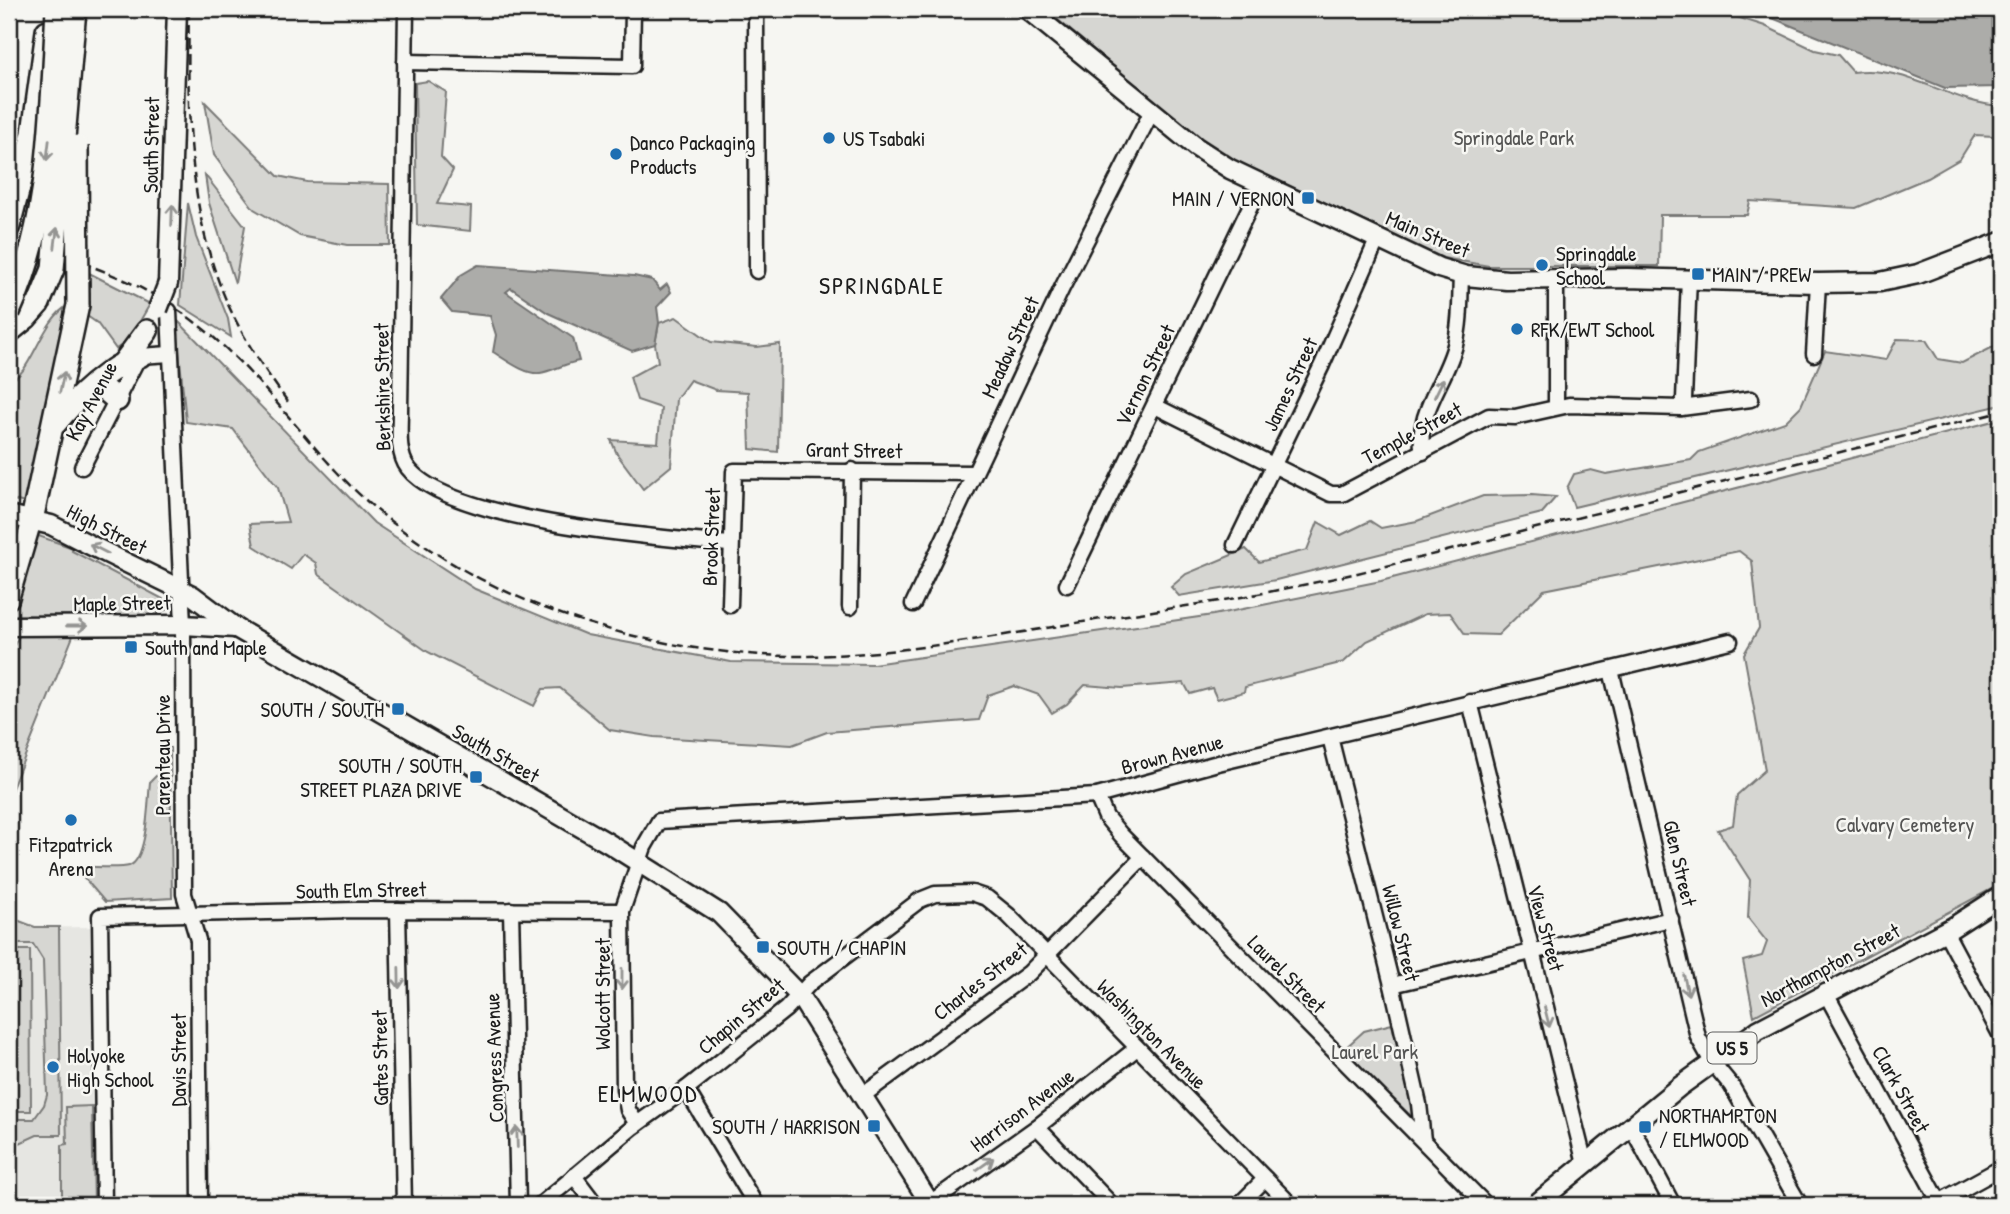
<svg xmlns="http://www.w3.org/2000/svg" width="2010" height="1214" font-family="'Patrick Hand',sans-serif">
	<rect width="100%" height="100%" fill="#f6f6f2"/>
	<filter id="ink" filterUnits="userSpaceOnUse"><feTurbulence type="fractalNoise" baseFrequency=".0143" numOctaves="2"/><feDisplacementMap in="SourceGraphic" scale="14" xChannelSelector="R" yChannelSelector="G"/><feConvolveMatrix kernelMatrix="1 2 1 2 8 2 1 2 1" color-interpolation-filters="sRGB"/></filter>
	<g filter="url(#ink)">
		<!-- built -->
		<path fill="#e6e6e2" d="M 94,927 L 101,1205 L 9,1205 L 9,928 Z"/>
		<!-- green -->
		<g fill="#d6d6d2" stroke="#797977" stroke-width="2">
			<path d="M 1045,9 L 1712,9 L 1765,26 L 1815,50 L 1838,55 L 1853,72 C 1906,64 1949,103 2001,106 L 2001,149 L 1998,151 L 1994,136 L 1975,135 L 1960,159 L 1927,178 L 1856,208 L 1750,201 L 1747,215 L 1660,215 L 1659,266 L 1489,266 L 1443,258 L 1226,156 L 1196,135 Z"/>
			<path d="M 428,81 L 446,92 L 441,157 L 453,170 L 437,204 L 471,207 L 470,231 L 417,225 L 415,83 Z"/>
			<path d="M 205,102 L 278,176 L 307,182 L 389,184 L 390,245 L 347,245 L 300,236 L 254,209 L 214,155 Z"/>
			<path d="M 205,175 L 245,226 L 235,283 L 209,203 Z"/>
			<path d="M 188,203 L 196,237 L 228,319 L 231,337 L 180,305 Z"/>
			<path d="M 89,273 L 150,304 L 129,340 L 116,349 L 97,323 L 87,316 Z"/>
			<path d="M 69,305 L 62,351 L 25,503 L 9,499 L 9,380 C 30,379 41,319 69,305 Z"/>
			<path d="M 676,317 L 711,342 L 757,347 L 780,344 L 778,452 L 750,449 L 748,392 L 716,390 L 690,380 L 676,399 L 671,466 L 643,489 L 617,454 L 611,440 L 658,443 L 661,408 L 637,400 L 630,377 L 658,362 L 655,344 L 659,323 Z"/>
			<path d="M 176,319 L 374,523 L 475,589 L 587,635 L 731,662 L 873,664 L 1213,615 L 1381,581 L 2001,419 L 2001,884 L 1754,1016 L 1743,961 L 1762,956 L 1767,942 L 1748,918 L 1750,880 L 1718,830 L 1733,825 L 1737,795 L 1765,770 L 1744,654 L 1759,628 L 1752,561 L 1739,551 L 1544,590 L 1498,635 L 1465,634 L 1450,613 L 1425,614 L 1367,641 L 1344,662 L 1245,687 L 1244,692 L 1217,699 L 1212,688 L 1190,694 L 1184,683 L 1122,688 L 1085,685 L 1067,704 L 1052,713 L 1039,695 L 1014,686 L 988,695 L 979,720 L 827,732 L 792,745 L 654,737 L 610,730 L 560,688 L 543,689 L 534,706 L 428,652 L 318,574 L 316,563 L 303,554 L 291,569 L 254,546 L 250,524 L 288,522 L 278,488 L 233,429 L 186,422 Z"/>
			<path d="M 1897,339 L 1926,340 L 1938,359 L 1962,363 L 2001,343 L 2001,405 L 1574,507 L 1567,488 L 1574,474 L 1591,470 L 1606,474 L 1691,460 L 1699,452 L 1785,422 L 1801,406 L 1825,351 L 1886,360 Z"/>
			<path d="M 1532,495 L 1556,497 L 1542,513 L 1276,580 L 1179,596 L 1171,587 L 1186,574 L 1246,549 L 1259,562 L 1307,550 L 1318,522 L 1341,535 L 1370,521 L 1381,528 L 1417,521 L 1483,496 Z"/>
			<path d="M 33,534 L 73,548 L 72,551 L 163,599 L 170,609 L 158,612 L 158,617 L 12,616 Z"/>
			<path d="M 19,636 L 73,636 L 9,796 L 9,655 Z"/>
			<path d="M 170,747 L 172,898 L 105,902 L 75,867 C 88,866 120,869 129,866 C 148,860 148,798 150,782 L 161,771 Z"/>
			<path d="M 9,917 L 35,927 L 59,927 L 61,1135 L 37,1135 L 9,1148 L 9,1119 L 34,1119 L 44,1105 L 47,1095 L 43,960 L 33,944 L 9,944 Z"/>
			<path d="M 9,950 L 30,950 L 31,1111 L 9,1111 Z"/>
			<path d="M 1392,1024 L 1413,1113 L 1412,1117 L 1343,1050 L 1364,1031 Z"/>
			<path d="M 92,1106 L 94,1205 L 62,1205 L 62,1145 L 67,1144 L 66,1107 Z"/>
		</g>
		<!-- water -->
		<g fill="#acaca9" stroke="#727271" stroke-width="2">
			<path d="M 1750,9 L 2001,9 L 2001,87 L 1945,88 Z"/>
			<path d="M 478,265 L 634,276 L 652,280 L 660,290 L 667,284 L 671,292 L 657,307 L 659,323 L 655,344 L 632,351 L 548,313 L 511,288 L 506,292 L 573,338 L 579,361 C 567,363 549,372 540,373 C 525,375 505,359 493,352 L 496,335 L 490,316 L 452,312 L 441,299 L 461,275 Z"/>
		</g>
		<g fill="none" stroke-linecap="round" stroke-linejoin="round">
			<defs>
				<g id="minor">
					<path d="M 406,9 L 400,411 C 400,428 397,454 408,468 C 449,522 661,538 730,544"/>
					<path d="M 756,9 L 757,271"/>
					<path d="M 405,62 L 632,66 L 633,9"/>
					<path d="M 169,311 L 183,625 L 184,894 L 198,940 L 200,1205"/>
					<path d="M 1814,354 L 1818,283"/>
					<path d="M 140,356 L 170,354"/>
					<path d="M 1155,406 L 1331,494 L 1342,494 L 1489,416 L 1515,417 L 1569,405 L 1681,408 L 1751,399"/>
					<path d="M 1556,407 L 1556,279"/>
					<path d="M 1681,408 L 1684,399 L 1689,278"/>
					<path d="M 1423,452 C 1414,416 1447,379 1455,345 C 1461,322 1460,298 1461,274"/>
					<path d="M 82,467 L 141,352"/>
					<path d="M 1235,545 L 1322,365 L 1378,238"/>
					<path d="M 1067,585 L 1261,184"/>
					<path d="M 913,604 L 1062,288 L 1152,111"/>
					<path d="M 730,605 L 734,471 L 974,473"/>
					<path d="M 850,607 L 852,470"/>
					<path d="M 1611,670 L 1698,1037 L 1712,1062 L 1731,1085 L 1800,1205"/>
					<path d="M 1470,702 L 1585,1164"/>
					<path d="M 1330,737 L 1392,985 L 1419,1104 L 1423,1140"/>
					<path d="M 1097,796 L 1106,817 L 1121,835 L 1486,1205"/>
					<path d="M 398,910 L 404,1205"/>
					<path d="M 511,910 L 518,1205"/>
					<path d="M 1945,931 L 2001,1036"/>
					<path d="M 1392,985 L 1671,919"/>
					<path d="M 1825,992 L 1941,1205"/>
					<path d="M 686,1089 L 756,1205"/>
					<path d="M 862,1096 L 1029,973 L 1143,857"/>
					<path d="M 637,1124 L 628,1110 L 624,1089 L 622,911 L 644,847 L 659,821 L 1097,796 L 1214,764 L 1730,641"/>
					<path d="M 1631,1126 L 1673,1205"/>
					<path d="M 1037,1127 L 1112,1205"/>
					<path d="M 574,1176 L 596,1205"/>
					<path d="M 1939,1202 L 2001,1168"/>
					<path d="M 930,1203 L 1037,1127 L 1137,1048"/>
					<path d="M 104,1205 L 100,916 L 355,910 L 622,911"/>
					<path d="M 540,1205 L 633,1127 L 686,1089 L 786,1009 L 810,983 L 920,900 L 935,894 L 972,893 L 987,898 L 1008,915 L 1291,1205"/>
					<path d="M 1239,1205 L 1265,1179"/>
				</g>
				<g id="major">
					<path d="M 1027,9 L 1196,147 L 1230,169 L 1439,268 L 1466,276 L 1507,280 L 1627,278 L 1818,283 L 1880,282 L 1918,274 L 2001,242"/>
					<path d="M 168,283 L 177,9"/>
					<path d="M 9,515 L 51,525 L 90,545 L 192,595 L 236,628 L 608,843 L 719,913 L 799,995 L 931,1205"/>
					<path d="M 9,599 L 32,520"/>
					<path d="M 9,626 L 183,625 L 236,628"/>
					<path d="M 1535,1205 L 1679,1087 L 1758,1030 L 1953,927 L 2001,896"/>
				</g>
				<g id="highway">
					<path d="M 9,226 L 33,133 L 47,31"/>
					<path d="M 9,332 L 26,318 L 39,303"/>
					<path d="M 124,362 L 147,331"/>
					<path d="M 92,388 L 104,389 L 117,400"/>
					<path d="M 55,424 C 76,398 108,367 140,356"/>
					<path d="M 32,520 L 78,305"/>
				</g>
			</defs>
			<!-- minor casing -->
			<use href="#minor" stroke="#1c1c1c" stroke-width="19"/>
			<!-- major casing -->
			<use href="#major" stroke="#1c1c1c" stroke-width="23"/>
			<!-- highway casing -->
			<use href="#highway" stroke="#1c1c1c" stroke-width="26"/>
			<!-- minor -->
			<use href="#minor" stroke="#f6f6f2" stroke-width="14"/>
			<!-- major -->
			<use href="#major" stroke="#f6f6f2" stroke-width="18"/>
			<!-- highway -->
			<use href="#highway" stroke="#f6f6f2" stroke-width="21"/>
			<!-- rail -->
			<g stroke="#1c1c1c" stroke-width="2.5" stroke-dasharray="10 5" stroke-linecap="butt">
				<path d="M 189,9 C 187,112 187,223 234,317 C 249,347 268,375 288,402"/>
				<path d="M 9,244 C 76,257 142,281 196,323 C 251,365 290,422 337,472 C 383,521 442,562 503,590 C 596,634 704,657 807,656 C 908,654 1008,634 1107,618 C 1164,609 1221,602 1278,590 C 1366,573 1453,549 1540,527 C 1694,489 1848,450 2001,412"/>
			</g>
			<defs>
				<path id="major-bridge" d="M 158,309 L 168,283"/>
				<g id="highway-bridge">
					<path d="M 77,146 L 78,305"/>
					<path d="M 39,303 L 53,269 L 75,9"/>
					<path d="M 9,312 C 52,218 51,110 57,9"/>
				</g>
			</defs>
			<!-- major-bridge casing -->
			<use href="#major-bridge" stroke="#1c1c1c" stroke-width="23" stroke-linecap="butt"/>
			<!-- highway-bridge casing -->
			<use href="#highway-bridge" stroke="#1c1c1c" stroke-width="26" stroke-linecap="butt"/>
			<!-- major-bridge -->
			<use href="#major-bridge" stroke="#f6f6f2" stroke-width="18"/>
			<!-- highway-bridge -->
			<use href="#highway-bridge" stroke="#f6f6f2" stroke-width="21"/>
		</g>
		<!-- one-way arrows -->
		<defs><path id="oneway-shaft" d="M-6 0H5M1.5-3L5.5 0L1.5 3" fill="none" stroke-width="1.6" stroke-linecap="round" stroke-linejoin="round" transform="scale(1.75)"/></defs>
		<g stroke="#949492">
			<use href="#oneway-shaft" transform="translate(48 150) rotate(97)"/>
			<use href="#oneway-shaft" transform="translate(172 215) rotate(-88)"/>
			<use href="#oneway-shaft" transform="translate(56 238) rotate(-83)"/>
			<use href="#oneway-shaft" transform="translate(62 382) rotate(-78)"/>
			<use href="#oneway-shaft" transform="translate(1439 388) rotate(-64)"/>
			<use href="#oneway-shaft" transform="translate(99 549) rotate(-153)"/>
			<use href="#oneway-shaft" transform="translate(77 626)"/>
			<use href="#oneway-shaft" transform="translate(399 978) rotate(89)"/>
			<use href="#oneway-shaft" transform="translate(622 979) rotate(90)"/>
			<use href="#oneway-shaft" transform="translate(1686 985) rotate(77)"/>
			<use href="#oneway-shaft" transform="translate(1547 1017) rotate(76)"/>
			<use href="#oneway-shaft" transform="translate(517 1137) rotate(-92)"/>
			<use href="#oneway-shaft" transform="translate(985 1164) rotate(-35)"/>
		</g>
	</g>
	<!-- markers -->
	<g fill="#1f6fb2" stroke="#f6f6f2" stroke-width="2.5">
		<circle cx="829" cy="138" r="7"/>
		<circle cx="616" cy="154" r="7"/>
		<rect x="1301" y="191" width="14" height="14" rx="3.5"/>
		<circle cx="1542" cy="265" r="7"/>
		<rect x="1691" y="267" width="14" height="14" rx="3.5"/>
		<circle cx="1517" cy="329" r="7"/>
		<rect x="124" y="640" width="14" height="14" rx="3.5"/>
		<rect x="391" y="702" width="14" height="14" rx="3.5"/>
		<rect x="469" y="770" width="14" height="14" rx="3.5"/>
		<circle cx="71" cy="820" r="7"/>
		<rect x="756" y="940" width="14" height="14" rx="3.5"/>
		<circle cx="53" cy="1067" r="7"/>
		<rect x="867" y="1119" width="14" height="14" rx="3.5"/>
		<rect x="1638" y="1120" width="14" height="14" rx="3.5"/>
	</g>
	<g text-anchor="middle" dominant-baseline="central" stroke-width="5" stroke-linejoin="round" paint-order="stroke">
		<!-- shield labels -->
		<rect fill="#f6f6f2" stroke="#5d5d5c" stroke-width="2" x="1707.5" y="1032.5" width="49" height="31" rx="5"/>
		<g font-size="19" font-weight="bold" fill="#1c1c1c">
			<text x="1732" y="1048">US 5</text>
		</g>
		<!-- park labels -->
		<g font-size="21" fill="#545453" stroke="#f6f6f2">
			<text x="1514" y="137">Springdale Park</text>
			<text x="1905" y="824">Calvary Cemetery</text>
			<text x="1375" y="1051">Laurel Park</text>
		</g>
		<!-- poi labels -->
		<g font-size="21" fill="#1c1c1c" stroke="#f6f6f2" text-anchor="start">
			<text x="843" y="138">US Tsabaki</text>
			<text x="630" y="142">Danco Packaging<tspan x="630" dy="24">Products</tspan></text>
			<text x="1294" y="198" text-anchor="end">MAIN / VERNON</text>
			<text x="1556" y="253">Springdale<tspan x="1556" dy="24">School</tspan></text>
			<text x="1712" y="274">MAIN / PREW</text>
			<text x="1531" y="329">RFK/EWT School</text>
			<text x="145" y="647">South and Maple</text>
			<text x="384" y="709" text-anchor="end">SOUTH / SOUTH</text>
			<text x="462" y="765" text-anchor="end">SOUTH / SOUTH<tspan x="462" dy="24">STREET PLAZA DRIVE</tspan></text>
			<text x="71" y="844" text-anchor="middle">Fitzpatrick<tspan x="71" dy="24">Arena</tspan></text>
			<text x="777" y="947">SOUTH / CHAPIN</text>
			<text x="67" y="1055">Holyoke<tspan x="67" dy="24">High School</tspan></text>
			<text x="1659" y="1115">NORTHAMPTON<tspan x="1659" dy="24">/ ELMWOOD</tspan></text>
			<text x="860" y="1126" text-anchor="end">SOUTH / HARRISON</text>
		</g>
		<!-- street labels -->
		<g font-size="21" fill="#1c1c1c" stroke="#f6f6f2">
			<text transform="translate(151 145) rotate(-89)">South Street</text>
			<text transform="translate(1428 234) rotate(23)">Main Street</text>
			<text transform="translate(1010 347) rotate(-65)">Meadow Street</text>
			<text transform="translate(1145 375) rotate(-64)">Vernon Street</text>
			<text transform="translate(1290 384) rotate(-65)">James Street</text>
			<text transform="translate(382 387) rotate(-91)">Berkshire Street</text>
			<text transform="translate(91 401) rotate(-62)">Kay Avenue</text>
			<text transform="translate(1412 433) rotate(-28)">Temple Street</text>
			<text transform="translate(854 450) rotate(1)">Grant Street</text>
			<text transform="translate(107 529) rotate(27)">High Street</text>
			<text transform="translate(711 537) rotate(-88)">Brook Street</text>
			<text transform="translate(122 603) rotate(-1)">Maple Street</text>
			<text transform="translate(496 753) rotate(30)">South Street</text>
			<text transform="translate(1172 754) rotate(-15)">Brown Avenue</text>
			<text transform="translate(162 755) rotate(-90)">Parenteau Drive</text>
			<text transform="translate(1680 863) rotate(77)">Glen Street</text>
			<text transform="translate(361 890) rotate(-1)">South Elm Street</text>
			<text transform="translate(1546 928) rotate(75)">View Street</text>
			<text transform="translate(1401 933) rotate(76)">Willow Street</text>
			<text transform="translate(1830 965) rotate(-28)">Northampton Street</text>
			<text transform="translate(1287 974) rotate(45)">Laurel Street</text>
			<text transform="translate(980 981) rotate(-38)">Charles Street</text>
			<text transform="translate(602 994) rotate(-90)">Wolcott Street</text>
			<text transform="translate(741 1016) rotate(-40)">Chapin Street</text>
			<text transform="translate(1152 1034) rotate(45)">Washington Avenue</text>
			<text transform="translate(380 1058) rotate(-91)">Gates Street</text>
			<text transform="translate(494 1058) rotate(-92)">Congress Avenue</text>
			<text transform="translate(178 1060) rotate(-90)">Davis Street</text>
			<text transform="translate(1901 1089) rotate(61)">Clark Street</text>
			<text transform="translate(1022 1110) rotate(-37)">Harrison Avenue</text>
		</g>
		<!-- quarter labels -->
		<g font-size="24" letter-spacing="2" fill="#1c1c1c" stroke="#f6f6f2">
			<text x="882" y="285">SPRINGDALE</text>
			<text x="648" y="1093">ELMWOOD</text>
		</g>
	</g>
	<!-- margin -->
	<rect width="2010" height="1214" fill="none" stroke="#f6f6f2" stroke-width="35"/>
	<rect x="18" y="18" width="1975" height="1179" fill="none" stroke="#1c1c1c" stroke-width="2.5" filter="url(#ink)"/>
</svg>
